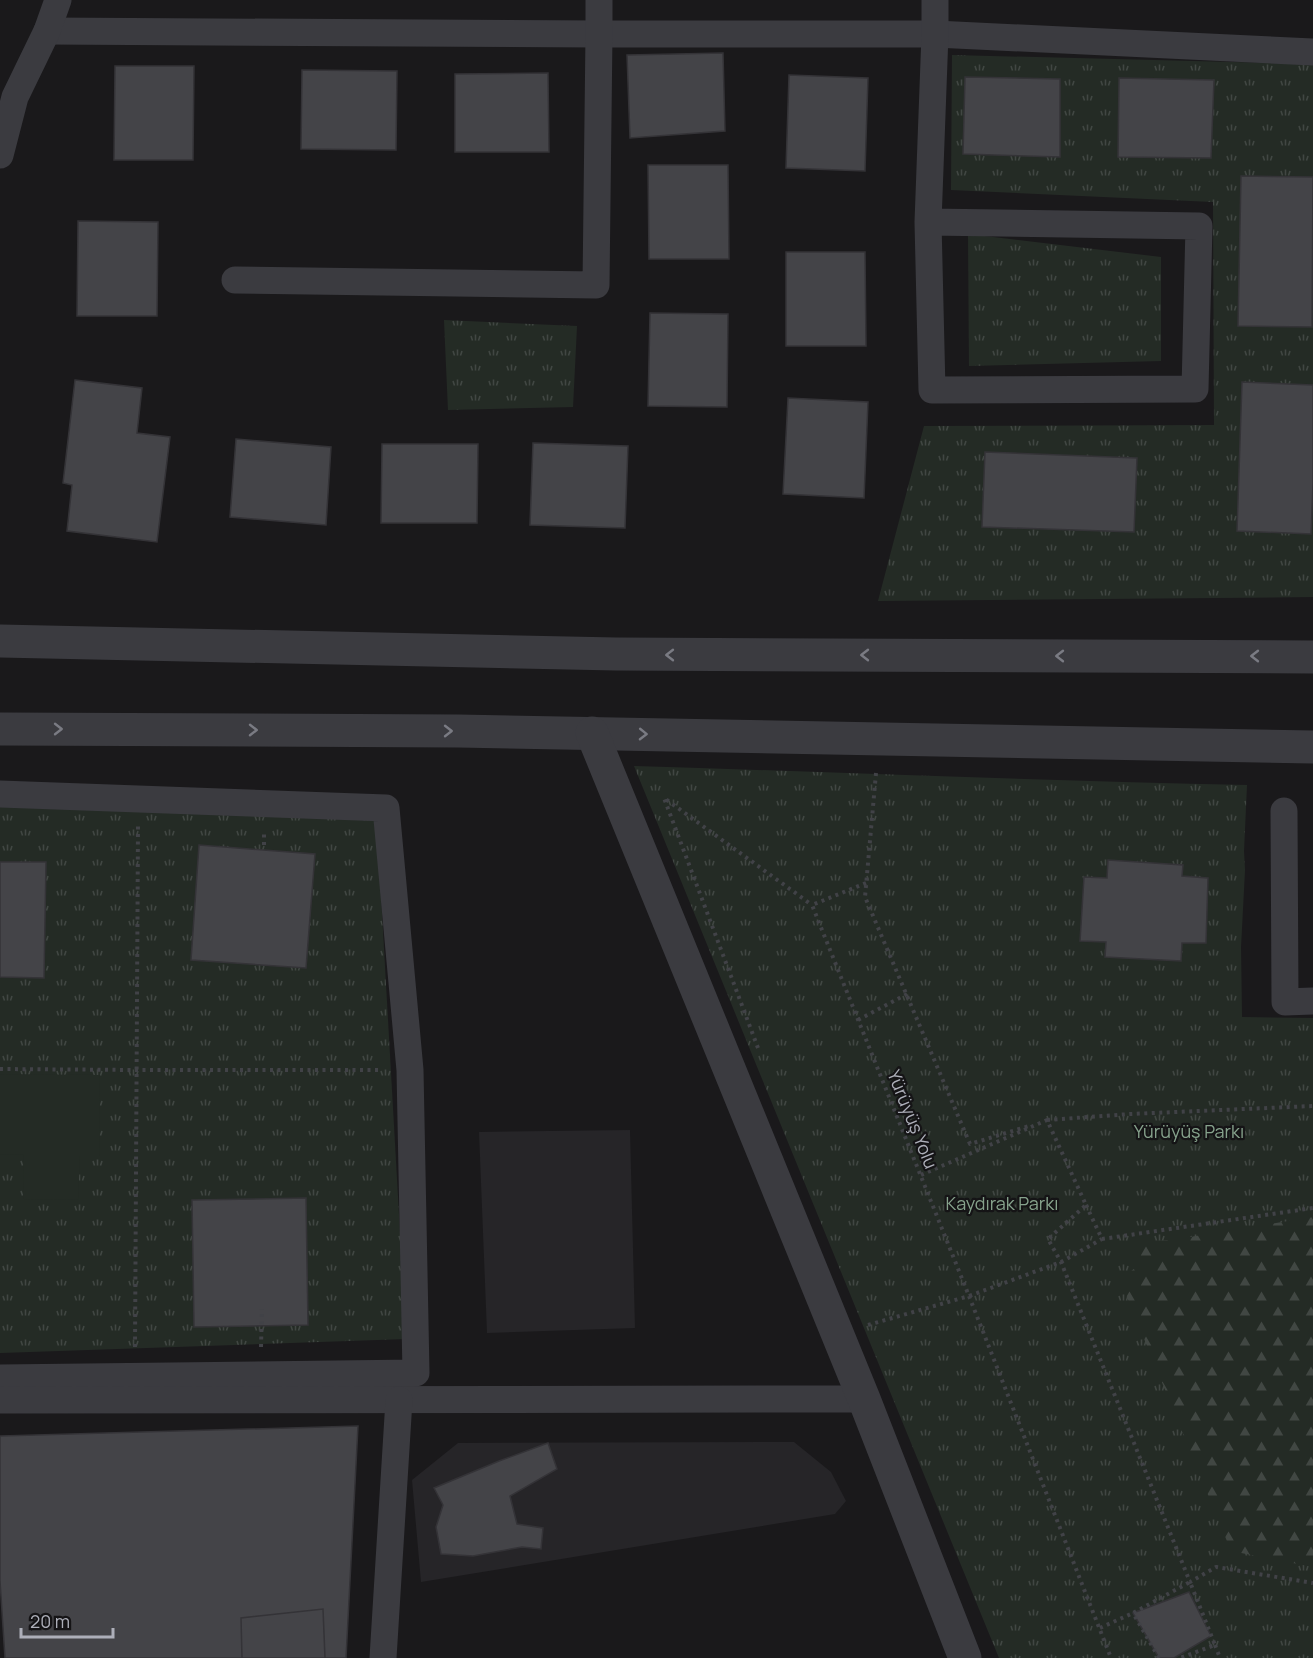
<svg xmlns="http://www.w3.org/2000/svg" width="1313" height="1658" font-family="Manrope,sans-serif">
	<defs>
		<pattern id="grass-tufts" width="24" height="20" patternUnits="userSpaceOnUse" patternTransform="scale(1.5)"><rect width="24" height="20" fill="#242b25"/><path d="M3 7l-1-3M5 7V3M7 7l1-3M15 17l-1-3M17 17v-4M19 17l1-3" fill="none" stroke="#414743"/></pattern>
		<pattern id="forest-firs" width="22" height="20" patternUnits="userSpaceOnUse" patternTransform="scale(1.5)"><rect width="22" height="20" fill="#242b25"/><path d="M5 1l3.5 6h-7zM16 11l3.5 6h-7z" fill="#414743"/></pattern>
	</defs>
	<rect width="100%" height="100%" fill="#1a191b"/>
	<!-- built -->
	<g fill="#262528">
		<path d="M 630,1130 L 635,1328 L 487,1333 L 479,1132 Z"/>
		<path d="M 794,1442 L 831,1472 L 846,1501 L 835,1514 L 421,1582 L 412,1480 L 458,1443 Z"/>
	</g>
	<!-- grass -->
	<g fill="url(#grass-tufts)" fill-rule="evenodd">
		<path d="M 952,55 L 1313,64 L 1313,597 L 878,601 L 924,426 L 1214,425 L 1213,202 L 951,190 Z"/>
		<path d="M 968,234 L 1161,257 L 1161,361 L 969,366 Z"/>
		<path d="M 444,320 L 577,326 L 573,407 L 448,410 Z"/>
		<path d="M 634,766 C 838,772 1042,781 1247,785 L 1244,851 L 1245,870 L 1241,947 L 1242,1017 L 1313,1018 L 1313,1658 L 999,1658 ZM 1183,865 L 1182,876 L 1207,878 L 1206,942 L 1182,943 L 1181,961 L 1105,957 L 1106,942 L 1080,940 L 1084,877 L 1107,878 Z"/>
		<path d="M 0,799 L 376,807 L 406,1339 L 0,1353 Z"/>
	</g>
	<!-- forest -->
	<path fill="url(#forest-firs)" d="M 1313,1217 L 1313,1567 L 1231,1551 L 1120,1280 L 1135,1268 L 1124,1243 L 1171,1240 Z"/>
	<!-- garden -->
	<path fill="#242b25" d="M 0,1074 L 100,1075 L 99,1156 L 80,1156 L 78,1200 L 23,1199 L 24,1155 L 0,1154 Z"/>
	<!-- building -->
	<g fill="#444448" stroke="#343337" stroke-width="1.5">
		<path d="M 723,53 L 725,131 L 630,138 L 627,55 Z"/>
		<path d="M 115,66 L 194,66 L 193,160 L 114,160 Z"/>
		<path d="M 302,70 L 397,71 L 396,150 L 301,149 Z"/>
		<path d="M 548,73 L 549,152 L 455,152 L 455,74 Z"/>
		<path d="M 789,75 L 868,78 L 865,171 L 786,168 Z"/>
		<path d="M 965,77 L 1060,79 L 1060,157 L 963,154 Z"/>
		<path d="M 1119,78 L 1214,80 L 1211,158 L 1118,157 Z"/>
		<path d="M 648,165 L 728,165 L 729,259 L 649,259 Z"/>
		<path d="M 1241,176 L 1313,177 L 1312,327 L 1238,326 Z"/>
		<path d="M 78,221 L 158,222 L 157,316 L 77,316 Z"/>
		<path d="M 786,252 L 865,252 L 866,346 L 786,346 Z"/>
		<path d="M 650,313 L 728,314 L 727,407 L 648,406 Z"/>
		<path d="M 75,380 L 142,388 L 137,433 L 170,437 L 157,542 L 67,531 L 72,485 L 63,483 Z"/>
		<path d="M 1242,382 L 1313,385 L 1313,484 L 1311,534 L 1237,531 Z"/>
		<path d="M 788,398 L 868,402 L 864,498 L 783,494 Z"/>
		<path d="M 236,439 L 331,447 L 326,525 L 230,517 Z"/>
		<path d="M 533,443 L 628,446 L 625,528 L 530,525 Z"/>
		<path d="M 382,444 L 478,444 L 477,523 L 381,523 Z"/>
		<path d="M 985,452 L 1137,458 L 1134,532 L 982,527 Z"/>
		<path d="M 199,845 L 315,854 L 306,968 L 191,960 Z"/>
		<path d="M 1108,860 L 1183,865 L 1182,876 L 1208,878 L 1206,943 L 1182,943 L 1181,961 L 1105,957 L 1106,942 L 1080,941 L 1084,877 L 1107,878 Z"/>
		<path d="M 0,862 L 46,862 L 44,978 L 0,977 Z"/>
		<path d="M 306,1198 L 308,1325 L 194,1327 L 192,1200 Z"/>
		<path d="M 358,1426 L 346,1658 L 5,1658 L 0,1581 L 0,1436 Z"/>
		<path d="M 548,1443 L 557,1469 L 510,1496 L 517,1524 L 543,1528 L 541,1549 L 522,1547 L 473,1556 L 441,1554 L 436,1527 L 443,1505 L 434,1488 L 499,1461 Z"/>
		<path d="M 1189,1592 L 1211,1636 L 1174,1658 L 1159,1658 L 1133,1613 Z"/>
		<path d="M 323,1609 L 325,1658 L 242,1658 L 241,1618 Z"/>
	</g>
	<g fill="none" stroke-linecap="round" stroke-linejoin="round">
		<!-- path -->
		<g stroke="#414247" stroke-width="4" stroke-dasharray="3 4.5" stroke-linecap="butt">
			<path d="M 876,773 L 865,897 L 970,1144 L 1029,1126"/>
			<path d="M 264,845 L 264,831"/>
			<path d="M 866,883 L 812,905 L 969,1296 L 1061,1262 L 1102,1239"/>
			<path d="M 858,1020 L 907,994"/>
			<path d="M 758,1048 L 664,798 L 812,905"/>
			<path d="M 0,1069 L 137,1070 L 380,1070"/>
			<path d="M 1047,1120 L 1130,1114 L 1313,1106"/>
			<path d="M 921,1175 L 1047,1120 L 1086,1205 L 1048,1239 L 1061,1262 L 1190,1582 L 1216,1567 L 1313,1583"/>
			<path d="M 1086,1205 L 1102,1239 L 1313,1208"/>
			<path d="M 868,1325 L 969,1296 L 1111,1658"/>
			<path d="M 135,1347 L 138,826"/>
			<path d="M 261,1347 L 262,1309"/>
			<path d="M 1100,1628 L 1133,1613"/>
			<path d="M 1215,1645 L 1220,1658"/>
			<path d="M 1159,1658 L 1133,1613 L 1190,1582 L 1215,1645 L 1180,1658"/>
		</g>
		<!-- minor -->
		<g stroke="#3b3b40" stroke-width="27">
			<path d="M 47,31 L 599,34 L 935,34 L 1313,52"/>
			<path d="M 0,155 L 15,97 L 47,31 L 58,0"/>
			<path d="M 928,222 L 1199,226 L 1195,389 L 932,390 L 928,222 L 935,34 L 935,0"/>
			<path d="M 235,280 L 596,285 L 599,34 L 599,0"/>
			<path d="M 0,794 L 386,808 L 410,1070 L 416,1373 L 0,1378"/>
			<path d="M 1284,811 L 1285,1002 L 1313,1001"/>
			<path d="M 0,1400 L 864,1399"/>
			<path d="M 383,1658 L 399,1400"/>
		</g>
		<!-- tertiary -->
		<g stroke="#3b3b40" stroke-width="33">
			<path d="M 0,641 L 616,654 L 1313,657"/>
			<path d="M 0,729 L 458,731 L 1313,747"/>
			<path d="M 592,733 L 864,1399 L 965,1658"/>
		</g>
	</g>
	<!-- one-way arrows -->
	<defs><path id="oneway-chevron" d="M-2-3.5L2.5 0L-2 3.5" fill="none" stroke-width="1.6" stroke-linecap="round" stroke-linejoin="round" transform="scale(1.5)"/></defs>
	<g stroke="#7a7b83">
		<use href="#oneway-chevron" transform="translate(670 655) rotate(-180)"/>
		<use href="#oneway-chevron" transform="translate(865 655) rotate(-180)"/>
		<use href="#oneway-chevron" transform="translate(1060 656) rotate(-180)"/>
		<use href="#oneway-chevron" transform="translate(1255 656) rotate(-180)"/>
		<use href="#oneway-chevron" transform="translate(58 729)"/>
		<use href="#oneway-chevron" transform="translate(253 730)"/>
		<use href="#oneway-chevron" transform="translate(448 731)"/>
		<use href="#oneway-chevron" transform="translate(643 734) rotate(1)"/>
	</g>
	<g text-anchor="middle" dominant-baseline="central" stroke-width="4.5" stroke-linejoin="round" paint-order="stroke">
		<!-- street labels -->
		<g font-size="18" fill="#adafb9" stroke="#151416">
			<text transform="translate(913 1119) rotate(68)">Yürüyüş Yolu</text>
		</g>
		<!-- park labels -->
		<g font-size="18" fill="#86a28c" stroke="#151416">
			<text x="1189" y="1131">Yürüyüş Parkı</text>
			<text x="1002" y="1203">Kaydırak Parkı</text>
		</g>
	</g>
	<!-- scale -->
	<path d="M21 1628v9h92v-9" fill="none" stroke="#adafb9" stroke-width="3"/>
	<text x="30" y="1628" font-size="18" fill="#adafb9" stroke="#151416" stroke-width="4.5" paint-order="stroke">20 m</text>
</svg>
